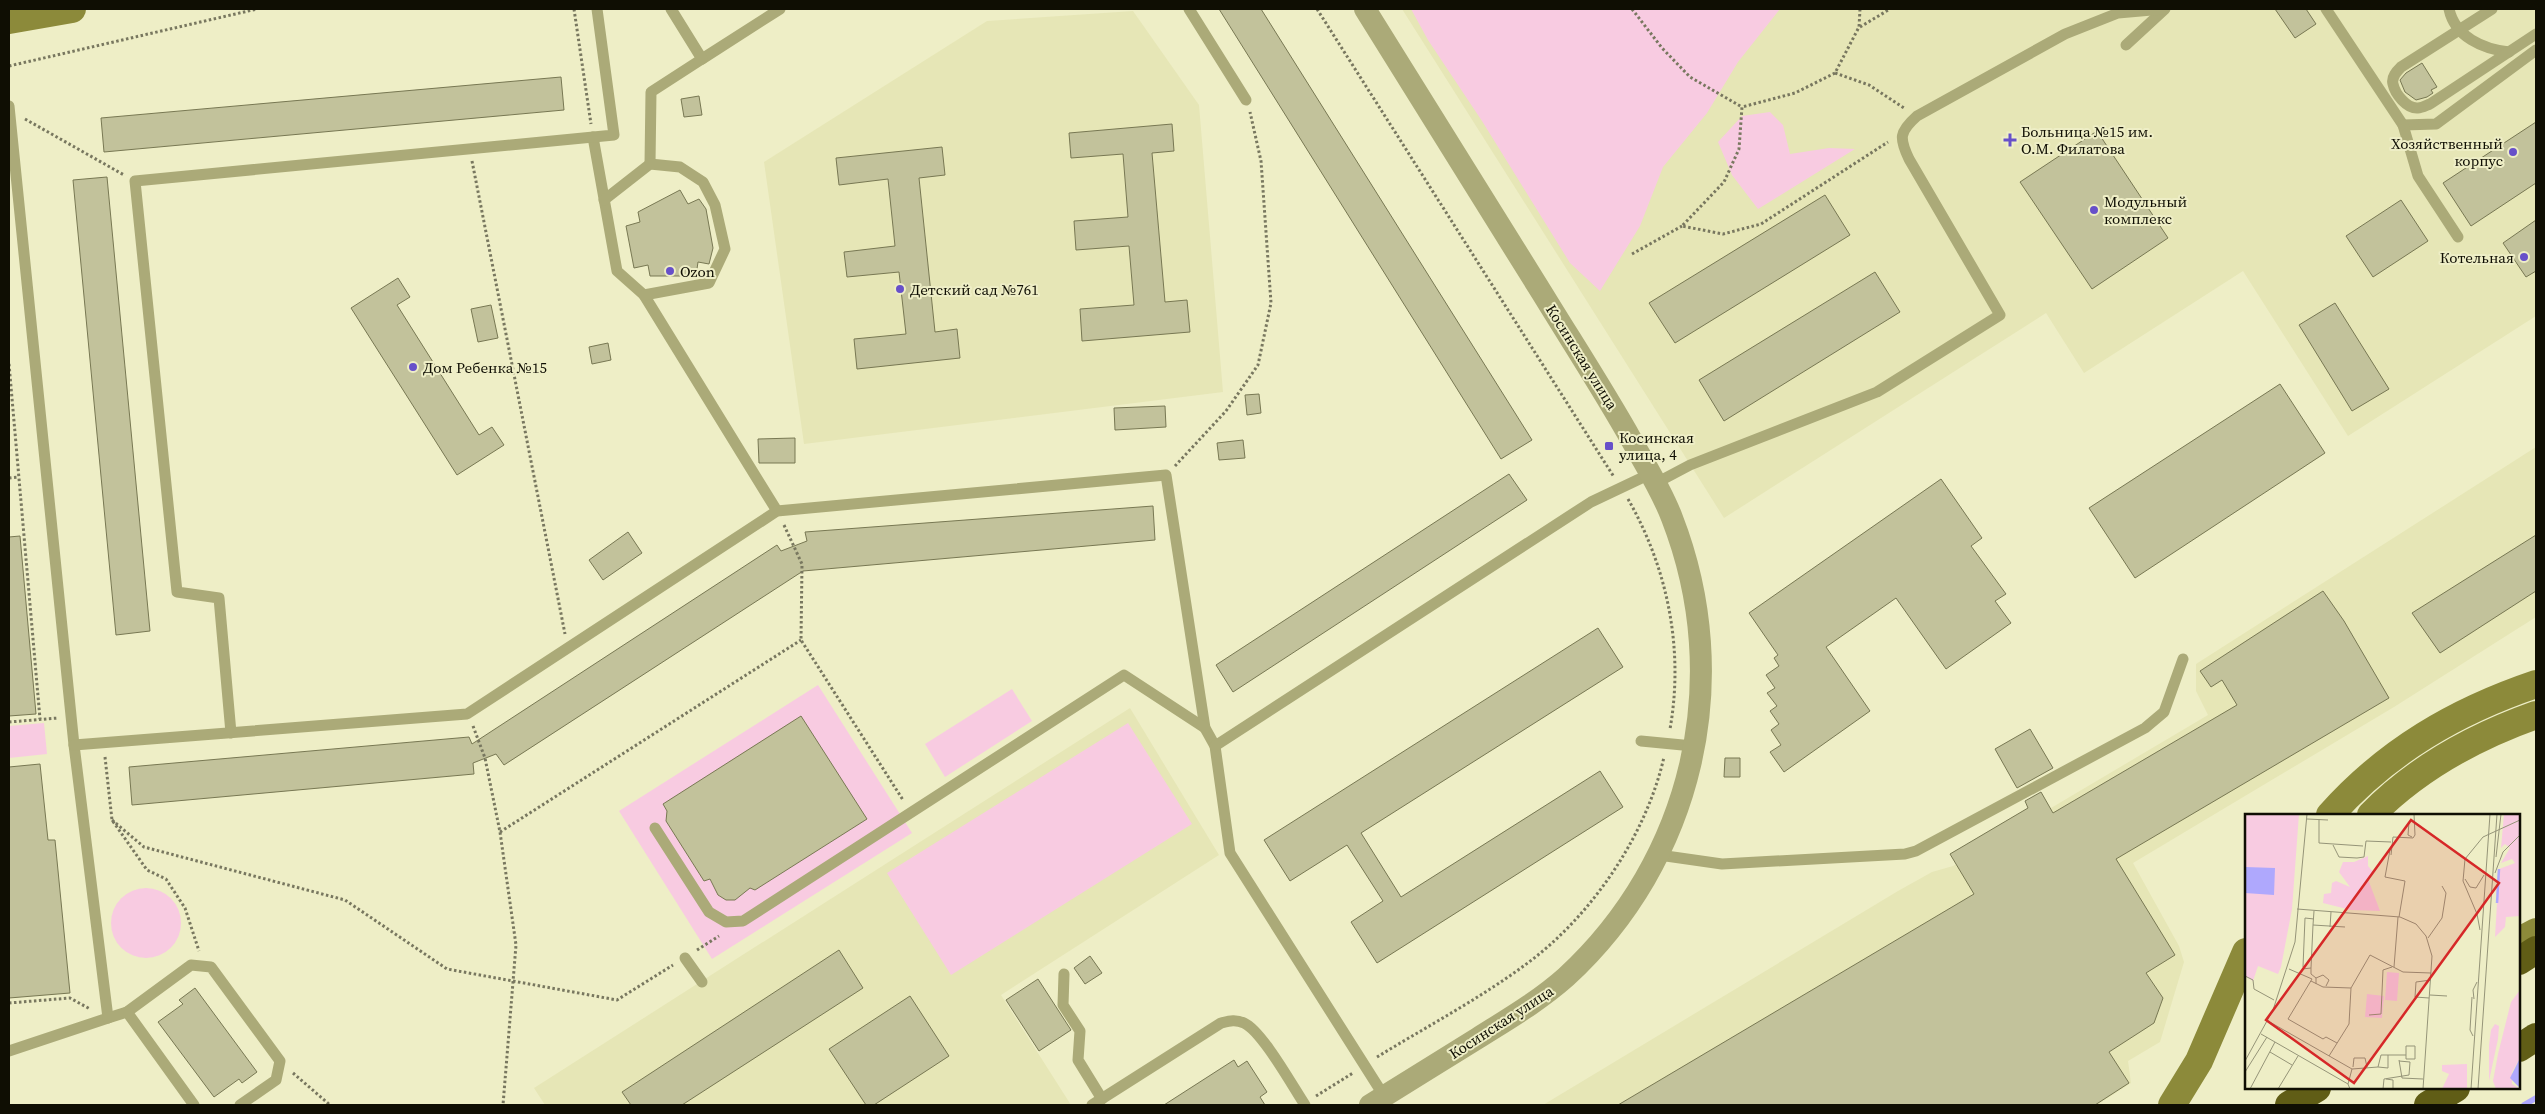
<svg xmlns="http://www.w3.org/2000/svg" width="2545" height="1114" font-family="'Source Serif 4',serif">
	<rect width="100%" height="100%" fill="#eeeec6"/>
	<!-- built -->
	<g fill="#e6e6b6">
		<path d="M 1402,9 L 2536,9 L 2536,316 L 2348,436 L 2243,271 L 2084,373 L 2046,313 L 1724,518 Z"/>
		<path d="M 1133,11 L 1199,105 L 1223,392 L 804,444 L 764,162 L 987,21 Z"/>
		<path d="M 2536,447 L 2536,617 L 2394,707 L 2133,863 L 2179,946 L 2184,962 L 2160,1042 L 2128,1061 L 2131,1083 L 2097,1105 L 1543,1105 L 1898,891 L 1932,872 L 1953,866 L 2208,715 L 2196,691 L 2196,664 Z"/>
		<path d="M 1130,708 L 1219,855 L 1001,995 L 1071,1105 L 545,1105 L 534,1088 Z"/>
	</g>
	<!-- green -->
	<g fill="#f8cbe1">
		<path d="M 1411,9 L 1780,9 L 1738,62 L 1707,113 L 1663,167 L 1640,226 L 1600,291 L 1570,263 L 1482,121 L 1428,40 Z"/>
		<path d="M 1770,112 L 1783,125 L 1790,154 L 1829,148 L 1855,149 L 1758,209 L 1732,175 L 1718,142 L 1742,116 Z"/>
		<path d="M 818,685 L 912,833 L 712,959 L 619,811 Z"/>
		<path d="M 1012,689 L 1032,721 L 945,777 L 925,744 Z"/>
		<path d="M 44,723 L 47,754 L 9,758 L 9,726 Z"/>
		<path d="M 1128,723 L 1192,824 L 951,975 L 887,873 Z"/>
		<circle cx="146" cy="923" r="35"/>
	</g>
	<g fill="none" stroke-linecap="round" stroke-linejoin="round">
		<!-- stream -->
		<path stroke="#afa8fd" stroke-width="5.5" d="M 2524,1105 L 2536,1098"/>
	</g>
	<!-- building -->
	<g fill="#c2c29b" stroke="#787853">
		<path d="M 1219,9 L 1261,9 L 1532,440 L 1501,459 Z"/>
		<path d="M 2275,9 L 2306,9 L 2316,24 L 2295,38 Z"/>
		<path d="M 2422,63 L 2437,87 L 2431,90 L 2433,93 L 2427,97 L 2416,100 L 2405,92 L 2400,80 L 2406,73 Z"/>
		<path d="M 561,77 L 564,110 L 104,152 L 101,118 Z"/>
		<path d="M 699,96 L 702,115 L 684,117 L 681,99 Z"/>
		<path d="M 2536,122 L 2536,183 L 2471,226 L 2443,183 Z"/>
		<path d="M 1172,124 L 1174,151 L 1152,153 L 1165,302 L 1187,300 L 1190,332 L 1082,341 L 1080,309 L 1134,305 L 1129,246 L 1076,250 L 1074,221 L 1128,217 L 1123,154 L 1071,158 L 1069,133 Z"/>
		<path d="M 2097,131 L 2168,238 L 2092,289 L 2020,182 Z"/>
		<path d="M 942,147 L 945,175 L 919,178 L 935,332 L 957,329 L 960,358 L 857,369 L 854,339 L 906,334 L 899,272 L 847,277 L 844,252 L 895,246 L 888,179 L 839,185 L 836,158 Z"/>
		<path d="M 107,177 L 150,631 L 116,635 L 73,180 Z"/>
		<path d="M 680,190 L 688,204 L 699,199 L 706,209 L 713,248 L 709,264 L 698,262 L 696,276 L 650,276 L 648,265 L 634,268 L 626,226 L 640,222 L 638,212 Z"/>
		<path d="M 1825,195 L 1850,235 L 1675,343 L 1649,303 Z"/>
		<path d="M 2401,200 L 2428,241 L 2373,277 L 2346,236 Z"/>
		<path d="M 2536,220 L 2536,271 L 2526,277 L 2503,243 Z"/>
		<path d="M 1875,272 L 1900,312 L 1724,421 L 1699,380 Z"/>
		<path d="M 398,278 L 410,297 L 397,305 L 479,435 L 492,427 L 504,445 L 457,475 L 351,308 Z"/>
		<path d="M 2335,303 L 2389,389 L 2352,411 L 2299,325 Z"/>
		<path d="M 491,305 L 498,338 L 478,342 L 471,309 Z"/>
		<path d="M 608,343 L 611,360 L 592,364 L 589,347 Z"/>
		<path d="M 2280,384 L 2325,453 L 2135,578 L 2089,508 Z"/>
		<path d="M 1259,394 L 1261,413 L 1247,415 L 1245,395 Z"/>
		<path d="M 1165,406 L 1166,427 L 1115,430 L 1114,408 Z"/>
		<path d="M 795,438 L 795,463 L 759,463 L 758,439 Z"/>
		<path d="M 1243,440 L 1245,458 L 1219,460 L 1217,443 Z"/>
		<path d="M 1509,474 L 1527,500 L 1233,692 L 1216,665 Z"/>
		<path d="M 1941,479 L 1982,538 L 1971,546 L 2006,594 L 1995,601 L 2011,623 L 1946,669 L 1896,598 L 1826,647 L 1870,711 L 1784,772 L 1770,752 L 1781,745 L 1771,730 L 1779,724 L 1770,711 L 1777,706 L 1767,693 L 1775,688 L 1766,675 L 1779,666 L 1774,658 L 1778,655 L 1749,613 Z"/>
		<path d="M 1153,506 L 1155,540 L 803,571 L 504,765 L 496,754 L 473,763 L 474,774 L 132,805 L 129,767 L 469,737 L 472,744 L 777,545 L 781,551 L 807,541 L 805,532 Z"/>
		<path d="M 628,532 L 642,553 L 603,580 L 589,560 Z"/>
		<path d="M 2536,535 L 2536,591 L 2440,653 L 2412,613 Z"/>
		<path d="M 20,536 L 36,714 L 9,716 L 9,537 Z"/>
		<path d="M 2323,591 L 2344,621 L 2389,698 L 2116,859 L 2175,955 L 2146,973 L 2163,998 L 2154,1023 L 2109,1052 L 2129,1083 L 2095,1105 L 1618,1105 L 1974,894 L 1950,854 L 2028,808 L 2025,801 L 2041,792 L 2053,813 L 2237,705 L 2222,680 L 2211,687 L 2200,671 Z"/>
		<path d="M 1598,628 L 1623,667 L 1361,833 L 1401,897 L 1600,771 L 1623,807 L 1377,963 L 1351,922 L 1383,901 L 1347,845 L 1290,881 L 1264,840 Z"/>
		<path d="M 801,716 L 867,819 L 755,890 L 750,888 L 735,900 L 726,900 L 718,895 L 710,879 L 704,881 L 666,821 L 667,811 L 663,804 Z"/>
		<path d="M 2030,729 L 2053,768 L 2017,788 L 1995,749 Z"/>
		<path d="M 1725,758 L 1740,758 L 1740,777 L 1724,777 Z"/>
		<path d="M 40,764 L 48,840 L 55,840 L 70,993 L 9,998 L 9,767 Z"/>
		<path d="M 839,950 L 863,988 L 682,1105 L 631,1105 L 622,1092 Z"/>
		<path d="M 1090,956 L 1102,973 L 1085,984 L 1074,968 Z"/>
		<path d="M 1038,979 L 1071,1030 L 1039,1051 L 1006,1000 Z"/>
		<path d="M 195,988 L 257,1072 L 242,1083 L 239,1079 L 214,1097 L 158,1022 L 183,1004 L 179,1000 Z"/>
		<path d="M 910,996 L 949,1056 L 874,1105 L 866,1105 L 829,1049 Z"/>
		<path d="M 1234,1060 L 1238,1067 L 1247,1061 L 1267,1092 L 1260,1097 L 1265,1105 L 1164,1105 Z"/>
	</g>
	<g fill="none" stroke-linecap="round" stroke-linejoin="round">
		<!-- path -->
		<g stroke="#78775f" stroke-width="3" stroke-dasharray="2.5 2.5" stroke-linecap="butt">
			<path d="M 574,9 L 591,124"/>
			<path d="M 1317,9 L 1614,477"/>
			<path d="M 1632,9 L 1662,48 L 1690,77 L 1742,107"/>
			<path d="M 1860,9 L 1859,27 L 1835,73 L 1869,85 L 1904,108"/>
			<path d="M 1860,27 L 1890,9"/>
			<path d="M 9,66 L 257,9"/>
			<path d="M 1835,73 L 1795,93 L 1742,107 L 1739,149 L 1724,182 L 1682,226 L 1723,234 L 1761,224 L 1888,142"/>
			<path d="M 25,119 L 124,175"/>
			<path d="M 472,161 L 565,634"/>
			<path d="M 1632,254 L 1682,226"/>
			<path d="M 9,364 L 40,719"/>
			<path d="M 1175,466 L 1226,411 L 1258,365 L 1271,303 L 1261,161 L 1250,112"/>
			<path d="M 9,478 L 19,477"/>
			<path d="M 1628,499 C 1668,569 1684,650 1670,729"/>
			<path d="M 784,525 L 802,564 L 801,640 L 903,800"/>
			<path d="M 9,722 L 58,718"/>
			<path d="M 473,726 L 485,758 L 500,832 L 516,945 L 503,1105"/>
			<path d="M 105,757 L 112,820 L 147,870 L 166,879 L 185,908 L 199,951"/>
			<path d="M 112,820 L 144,847 L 345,900 L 447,969 L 617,1000 L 673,965"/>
			<path d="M 500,832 L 801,640"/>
			<path d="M 697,950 L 719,936"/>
			<path d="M 9,1003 L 70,998 L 90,1009"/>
			<path d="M 1377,1057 C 1426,1027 1479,999 1525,965 C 1591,917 1646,836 1664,757"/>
			<path d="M 293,1073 L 330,1105"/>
			<path d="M 1316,1096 L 1353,1073"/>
		</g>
		<!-- lane -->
		<g stroke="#abaa78" stroke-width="11">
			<path d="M 1189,9 L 1246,100"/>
			<path d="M 2326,9 L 2403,125 L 2436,124 L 2536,50"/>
			<path d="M 2449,9 C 2455,37 2483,49 2509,52"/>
			<path d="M 2492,9 L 2401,67 C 2397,71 2391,77 2393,84 C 2395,94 2407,109 2418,108 C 2422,108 2427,105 2430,104 L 2536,34"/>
			<path d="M 2126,45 L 2165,9"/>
			<path d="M 702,59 L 780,9"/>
			<path d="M 9,106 L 74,745 L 108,1018 L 9,1051"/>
			<path d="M 2403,125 L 2418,176 L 2458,237"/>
			<path d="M 593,137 L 617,271 L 644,295 L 777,511"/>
			<path d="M 650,164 L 651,92 L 702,59 L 671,9"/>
			<path d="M 604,200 L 650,164 L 680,167 L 703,182 L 715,205 L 725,249 L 709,283 L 644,295"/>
			<path d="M 1656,483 L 1690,465 L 1877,392 L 2000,315 L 1909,159 C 1899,138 1899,132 1917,116 L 2065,34 L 2118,13 L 2163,9"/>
			<path d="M 231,733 L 219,598 L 177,592 L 135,181 L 614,135 L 597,9"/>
			<path d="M 1641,741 L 1693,746"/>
			<path d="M 74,745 L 467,714 L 777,511 L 1166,475 L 1205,728 L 1215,746 L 1230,853 L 1384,1096"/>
			<path d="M 1215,746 L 1591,502 L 1650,474"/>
			<path d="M 655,828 L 709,912 L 726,922 L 743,921 L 1124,675 L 1205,728"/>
			<path d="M 1659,855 L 1722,864 L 1905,854 L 1916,851 L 2145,728 L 2164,712 L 2183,659"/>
			<path d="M 685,958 L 702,982"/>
			<path d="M 1064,974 L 1063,1005 L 1080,1031 L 1078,1060 L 1102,1099"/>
			<path d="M 127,1012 L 191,965 L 211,967 L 280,1061 L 276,1080 L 240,1105"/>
			<path d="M 108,1018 L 127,1012 L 194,1105"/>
			<path d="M 1092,1105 L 1221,1023 C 1229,1021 1235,1019 1244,1023 C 1262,1031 1293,1087 1305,1105"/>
		</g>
		<!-- street -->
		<path stroke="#abaa78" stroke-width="22" d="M 1365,9 C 1424,103 1483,198 1542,293 C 1572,342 1604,391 1632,441 C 1646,466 1662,491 1672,518 C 1735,680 1693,860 1566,977 C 1539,1001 1508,1019 1478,1038 C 1442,1060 1406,1083 1370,1105"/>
		<!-- secondary -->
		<g stroke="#8c8a3a" stroke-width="28">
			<path d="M 9,20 L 72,9"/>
			<path d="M 2330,815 C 2387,751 2456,711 2536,684"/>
			<path d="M 2371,815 C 2417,768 2474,737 2536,715"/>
			<path d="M 2519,941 L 2536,932"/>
			<path d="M 2172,1105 L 2199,1061 L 2246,952"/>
		</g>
		<!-- highway -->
		<g stroke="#605d16" stroke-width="28">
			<path d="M 2519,961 L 2536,950"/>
			<path d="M 2519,1048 L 2536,1037"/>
			<path d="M 2289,1105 L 2317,1088"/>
			<path d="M 2428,1105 L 2456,1088"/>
		</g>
	</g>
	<!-- markers -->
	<g fill="#6750c9" stroke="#eeeec6" stroke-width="2">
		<path d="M2007.5 132.5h5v5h5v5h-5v5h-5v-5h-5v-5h5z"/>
		<circle cx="2513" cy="152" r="5"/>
		<circle cx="2094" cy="210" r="5"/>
		<circle cx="2524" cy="257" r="5"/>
		<circle cx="670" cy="271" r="5"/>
		<circle cx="900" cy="289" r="5"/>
		<circle cx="413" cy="367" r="5"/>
		<rect x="1604" y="441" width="10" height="10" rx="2.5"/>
	</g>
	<g text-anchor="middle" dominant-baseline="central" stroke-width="4" stroke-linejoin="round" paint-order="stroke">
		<!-- poi labels -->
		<g font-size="15" fill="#0f0e03" stroke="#eeeec6" text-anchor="start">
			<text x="2021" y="131">Больница №15 им.<tspan x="2021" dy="17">О.М. Филатова</tspan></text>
			<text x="2503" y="143" text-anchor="end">Хозяйственный<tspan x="2503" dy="17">корпус</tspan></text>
			<text x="2104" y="201">Модульный<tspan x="2104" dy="17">комплекс</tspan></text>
			<text x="2514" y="257" text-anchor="end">Котельная</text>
			<text x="680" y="271">Ozon</text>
			<text x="910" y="289">Детский сад №761</text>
			<text x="423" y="367">Дом Ребенка №15</text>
			<text x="1619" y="437">Косинская<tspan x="1619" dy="17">улица, 4</tspan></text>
		</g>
		<!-- street labels -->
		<g font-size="15" fill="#0f0e03" stroke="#eeeec6">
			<text transform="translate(1582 357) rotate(58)">Косинская улица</text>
			<text transform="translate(1501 1022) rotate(-33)">Косинская улица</text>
		</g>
	</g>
	<!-- overview -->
	<g transform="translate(2245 814)">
		<rect width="275" height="275" fill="#eeeec6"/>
		<path d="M 0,0 L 54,0 L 47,95 L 36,153 L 33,160 L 13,152 L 8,167 L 0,162 ZM 259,0 L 275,0 L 275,102 L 261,103 L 260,113 L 250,123 L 254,55 L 270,49 L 267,45 L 256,49 L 265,34 L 260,30 L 256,34 ZM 123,42 L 123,52 L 129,59 L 123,65 L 135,97 L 106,96 L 78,89 L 79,80 L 86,79 L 87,69 L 91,67 L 105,73 L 94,58 L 98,48 L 109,48 ZM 142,158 L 154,159 L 152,187 L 140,186 ZM 275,176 L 275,244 L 267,258 L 267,270 L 275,275 L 251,275 L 248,267 L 253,240 L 266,188 ZM 122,180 L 139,182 L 137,204 L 120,203 ZM 250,210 L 254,212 L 253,225 L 244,267 L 244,231 L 246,216 ZM 222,250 L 222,275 L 197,275 L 204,260 L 197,257 L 197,251 Z" fill="#f8cbe1"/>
		<path d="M 0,53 L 30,54 L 29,81 L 0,79 ZM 275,244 L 275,274 L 265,264 Z" fill="#afa8fd"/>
		<path fill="none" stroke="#afa8fd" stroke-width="2.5" d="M 252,89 L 254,55"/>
		<path fill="none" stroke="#959478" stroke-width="1" d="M 62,5 L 83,6M 74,5 L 74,29 L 118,32M 164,8 L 163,21 L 167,23M 88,31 L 94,43 L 112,44 L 119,43 L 121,27 L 146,28M 145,36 L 140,63 L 160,67 L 154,103M 146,41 L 148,23 L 168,24 L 170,21 L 169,0M 251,43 L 256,0M 250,59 L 258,38 L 275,21M 220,65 L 225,73 L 231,74 L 239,61M 52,95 L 155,103 L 171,110 L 181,122 L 187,142 L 178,275M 69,97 L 68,111 L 100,113M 85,113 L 86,98M 235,116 L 232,100 L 218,67 L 220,45 L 238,23 L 275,6M 183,124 L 197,104 L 201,79 L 197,72M 58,153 L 60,104 L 69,105M 149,153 L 153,103M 66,154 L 68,111M 44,155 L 67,165 L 43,205 L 78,225 L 81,223 L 92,229M 57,155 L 66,154 L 66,160 L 71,164M 0,162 L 8,166 L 9,175 L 29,186M 66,167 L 78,173 L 106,174M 71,170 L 71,164 L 78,161 L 84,166 L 81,172M 185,181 L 202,182M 227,183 L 225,216 L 228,222M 184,184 L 170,183 L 171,168 L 186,166M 229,185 L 228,176 L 232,168M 124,201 L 136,200 L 138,156 L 147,153M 23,207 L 107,255 L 103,270M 16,220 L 103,270 L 105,275M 25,238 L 47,251M 84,242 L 104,210 L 106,174 L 125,141 L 158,158 L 186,159M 154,246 L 157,264 L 178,265M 0,247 L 28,196 L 50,128 L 62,0M 108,253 L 109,244 L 120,244 L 122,253M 133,253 L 143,254 L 143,241M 107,255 L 133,253 L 136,241 L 161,241 L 161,232 L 170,232 L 170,245 L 161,245 L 161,241M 0,258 L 22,223M 141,265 L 148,266 L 148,275M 5,275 L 30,228M 33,275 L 53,242M 138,275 L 139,265 L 164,261 L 165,248 L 154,247M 226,275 L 245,0M 233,275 L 252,0"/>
		<path fill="#d62828" fill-opacity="0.15" stroke="#d62828" stroke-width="2.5" d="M 166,6 L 254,69 L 109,269 L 21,206 Z"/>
		<rect width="275" height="275" fill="none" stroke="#0f0e03" stroke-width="2.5"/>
	</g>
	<!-- border -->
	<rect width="2545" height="1114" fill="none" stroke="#0f0e03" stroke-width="20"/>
</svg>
